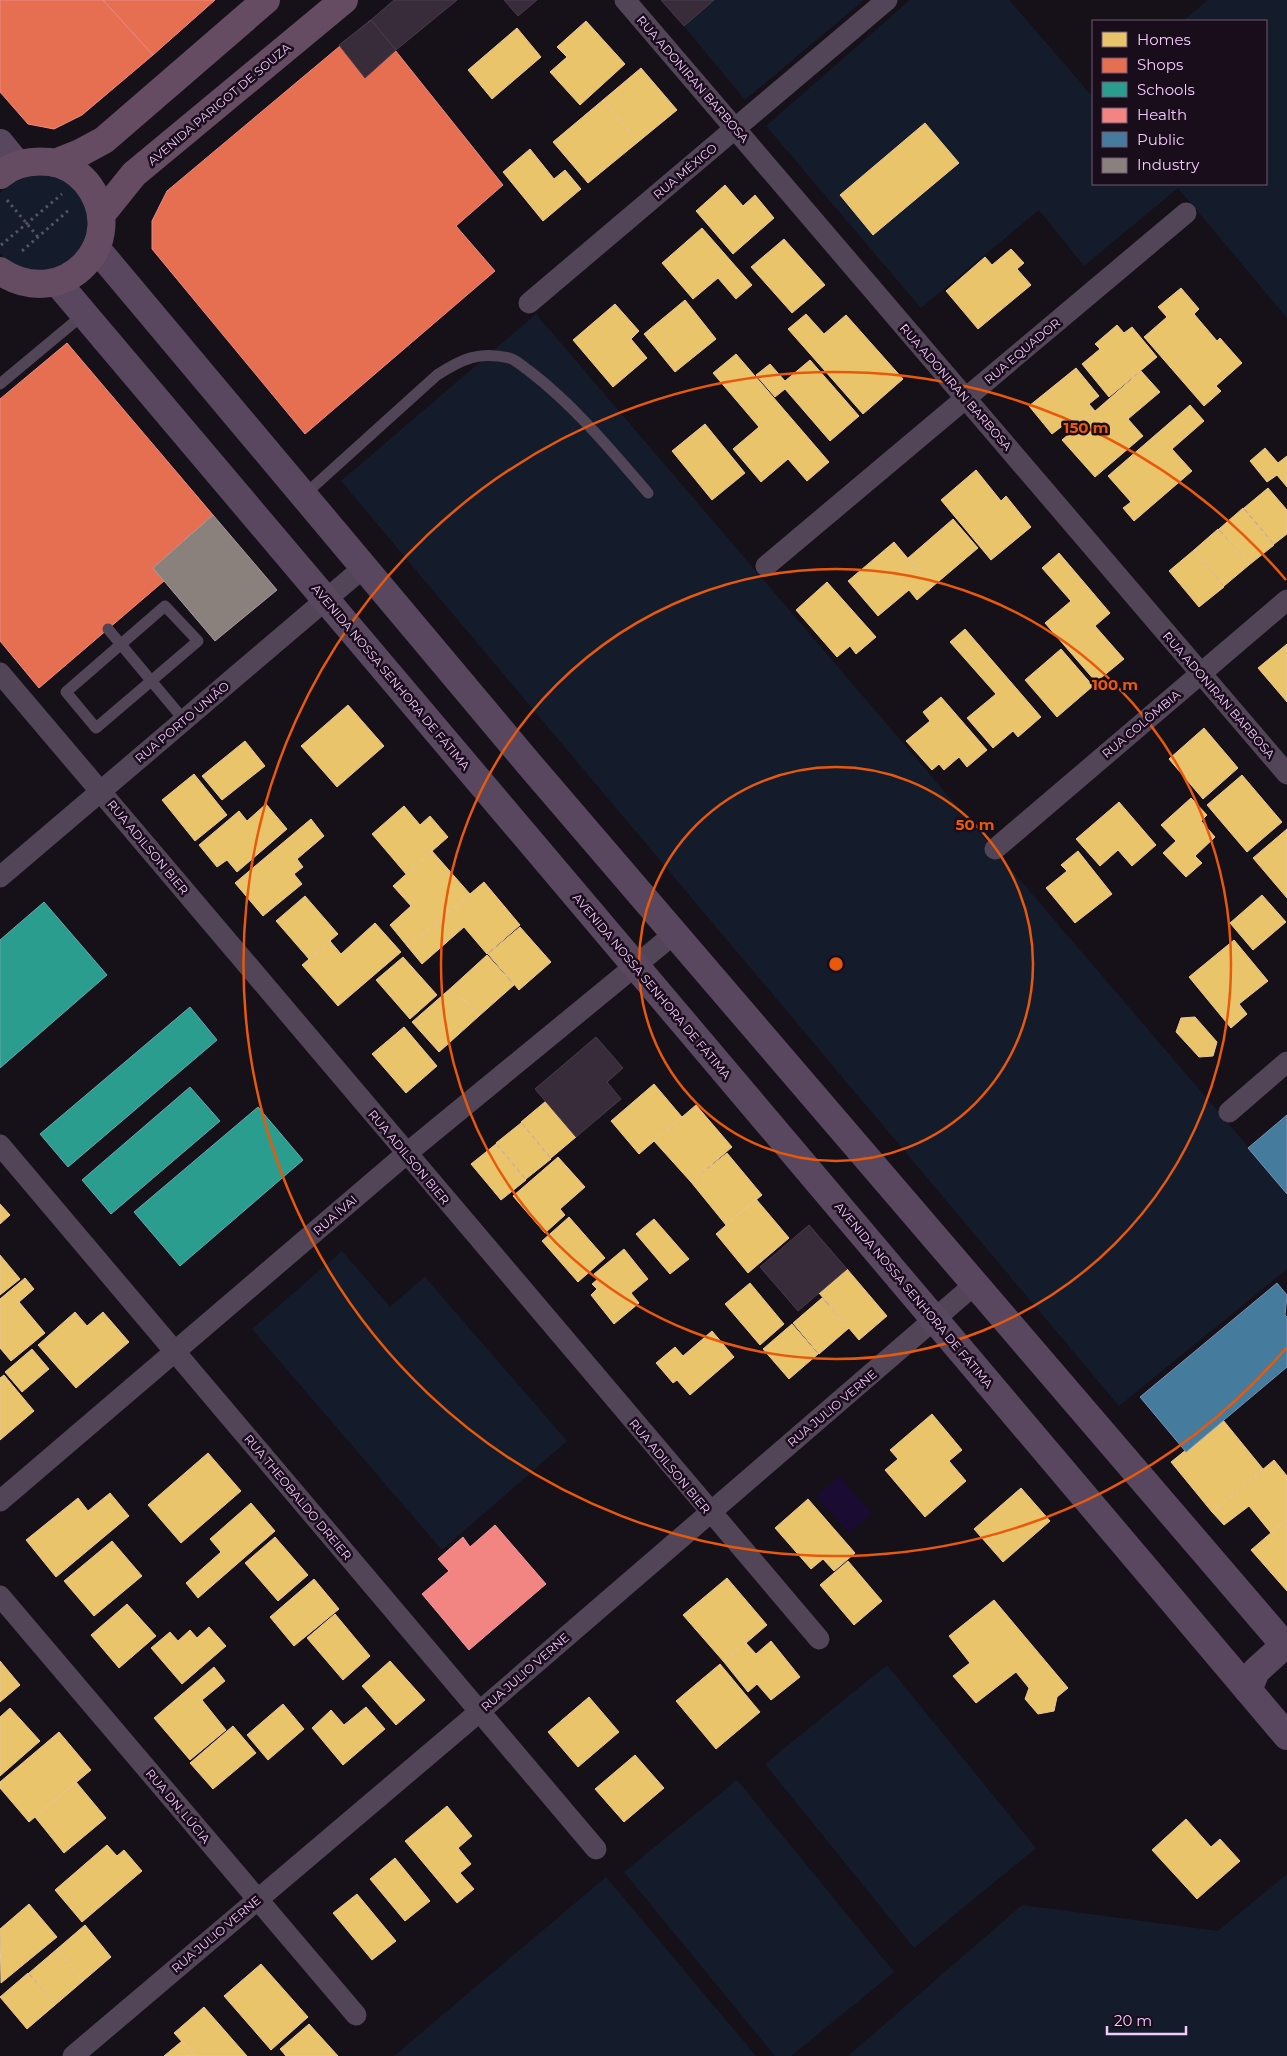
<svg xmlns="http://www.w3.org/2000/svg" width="1287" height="2056" font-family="Montserrat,sans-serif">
	<rect width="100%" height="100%" fill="#161018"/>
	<!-- green -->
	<g fill="#141c2c">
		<path d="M 714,0 L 864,0 L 745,100 L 684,26 Z"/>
		<path d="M 910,0 L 1009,0 L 1093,97 L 1093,184 L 1266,184 L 1266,21 L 1183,21 L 1208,0 L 1287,0 L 1287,318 L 1178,188 L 1084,266 L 1039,210 L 921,308 L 766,126 Z"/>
		<path d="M 25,175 C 33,175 43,174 52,175 C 92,181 99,239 68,261 C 64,264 60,268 55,270 C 51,271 45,271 40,271 C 25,272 10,265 0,253 L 0,193 L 12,181 Z"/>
		<path d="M 536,314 L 1287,1192 L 1287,1269 L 1119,1406 L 341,481 Z"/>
		<path d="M 342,1251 L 390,1307 L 425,1277 L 567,1441 L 442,1550 L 252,1329 Z"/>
		<path d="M 887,1665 L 1036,1848 L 914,1948 L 765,1764 Z"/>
		<path d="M 737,1780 L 894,1972 L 791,2056 L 775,2056 L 624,1872 Z"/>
		<path d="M 1287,1874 L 1287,2056 L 848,2056 L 1022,1905 L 1218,1931 Z"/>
		<path d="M 606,1877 L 756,2056 L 394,2056 Z"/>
	</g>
	<!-- water -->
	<path fill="#1a0b32" d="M 839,1476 L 872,1513 L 849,1533 L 816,1496 Z"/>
	<!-- homes -->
	<g fill="#e9c46a" stroke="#ecc696">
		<path d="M 586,21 L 625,64 L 580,105 L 550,72 L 567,57 L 557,47 Z"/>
		<path d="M 517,28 L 541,57 L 492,99 L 468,70 Z"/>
		<path d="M 641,68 L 677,110 L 638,142 L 603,100 Z"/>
		<path d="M 603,100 L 638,142 L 588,183 L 553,142 Z"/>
		<path d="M 925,123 L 959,163 L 873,235 L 840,195 Z"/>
		<path d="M 530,149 L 554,179 L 565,170 L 581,189 L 543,221 L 503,172 Z"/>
		<path d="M 725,185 L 743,206 L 755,195 L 774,218 L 733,254 L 696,211 Z"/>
		<path d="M 702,228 L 752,285 L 736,299 L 718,278 L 693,299 L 662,263 Z"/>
		<path d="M 784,239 L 825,285 L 792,313 L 751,267 Z"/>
		<path d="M 1011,249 L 1024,263 L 1017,269 L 1031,285 L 978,329 L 946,291 L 985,257 L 992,265 Z"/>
		<path d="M 1181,288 L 1199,309 L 1194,314 L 1217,341 L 1220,338 L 1242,363 L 1216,386 L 1221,391 L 1204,406 L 1144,337 L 1167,317 L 1158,307 Z"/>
		<path d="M 685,300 L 716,339 L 675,372 L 644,334 Z"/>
		<path d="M 615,304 L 639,331 L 631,339 L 647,358 L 613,387 L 573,340 Z"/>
		<path d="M 806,314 L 824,334 L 846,315 L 903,379 L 863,414 L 788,329 Z"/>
		<path d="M 1117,325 L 1124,333 L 1132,327 L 1157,357 L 1109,397 L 1082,364 L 1100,349 L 1095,344 Z"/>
		<path d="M 736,354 L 829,462 L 807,481 L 788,459 L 761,482 L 733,449 L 759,427 L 713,373 Z"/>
		<path d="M 810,360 L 859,416 L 830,441 L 785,389 L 775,397 L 756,375 L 770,364 L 785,381 Z"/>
		<path d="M 1076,368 L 1099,396 L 1089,404 L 1095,411 L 1071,432 L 1065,424 L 1052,434 L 1029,406 Z"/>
		<path d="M 1141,371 L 1160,392 L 1128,419 L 1143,436 L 1095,477 L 1062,440 Z"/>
		<path d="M 1190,405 L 1204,421 L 1172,449 L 1192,471 L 1134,521 L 1123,508 L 1131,502 L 1108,476 Z"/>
		<path d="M 705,424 L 745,473 L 712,500 L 672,451 Z"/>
		<path d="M 1265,448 L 1278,463 L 1287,456 L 1287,487 L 1277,475 L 1267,482 L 1250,461 Z"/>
		<path d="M 976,470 L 1001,501 L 1006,496 L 1031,527 L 991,560 L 941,500 Z"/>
		<path d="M 1268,488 L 1287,510 L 1287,534 L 1274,544 L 1244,508 Z"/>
		<path d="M 1243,508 L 1274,545 L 1249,565 L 1219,529 Z"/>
		<path d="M 953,519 L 978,548 L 932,587 L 908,558 Z"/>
		<path d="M 1218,529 L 1249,565 L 1224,586 L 1194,550 Z"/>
		<path d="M 894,542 L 932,587 L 917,600 L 909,590 L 878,616 L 848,581 Z"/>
		<path d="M 1194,550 L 1224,587 L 1199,607 L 1169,571 Z"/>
		<path d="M 1059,553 L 1110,613 L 1095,626 L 1124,659 L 1096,682 L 1045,623 L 1071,601 L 1042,568 Z"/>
		<path d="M 827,582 L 876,637 L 856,654 L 850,646 L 837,657 L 796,610 Z"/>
		<path d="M 965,629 L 1041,717 L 1018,737 L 1013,731 L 993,748 L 967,718 L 996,694 L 950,642 Z"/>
		<path d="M 1287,644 L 1287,702 L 1258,668 Z"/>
		<path d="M 1061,649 L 1093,686 L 1057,717 L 1025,680 Z"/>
		<path d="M 941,697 L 987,750 L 967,767 L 959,757 L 944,770 L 939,764 L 932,770 L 906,741 L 930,721 L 923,712 Z"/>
		<path d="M 348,705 L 384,746 L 337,787 L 301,746 Z"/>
		<path d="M 1204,728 L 1238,768 L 1203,799 L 1169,759 Z"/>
		<path d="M 245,741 L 265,766 L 222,800 L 202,776 Z"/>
		<path d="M 194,774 L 227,815 L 195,841 L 162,800 Z"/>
		<path d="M 1242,775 L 1282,822 L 1247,852 L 1207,805 Z"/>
		<path d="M 1191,798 L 1207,815 L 1201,821 L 1215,837 L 1195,856 L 1202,863 L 1186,877 L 1163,853 L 1176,841 L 1161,825 Z"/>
		<path d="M 1119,802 L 1156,845 L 1132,866 L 1118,850 L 1100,866 L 1076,839 Z"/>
		<path d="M 266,804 L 287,829 L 237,872 L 227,860 L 217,867 L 199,845 L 239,811 L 247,821 Z"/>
		<path d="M 404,806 L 420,825 L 430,816 L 448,837 L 406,874 L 372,834 Z"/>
		<path d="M 311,819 L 324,836 L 297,859 L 303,867 L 294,874 L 302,884 L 263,916 L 235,883 Z"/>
		<path d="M 1287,829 L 1287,898 L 1253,858 Z"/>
		<path d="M 432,851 L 470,894 L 408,947 L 390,925 L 411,906 L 393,886 Z"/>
		<path d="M 1078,851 L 1112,894 L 1075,923 L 1046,888 L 1067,871 L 1061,865 Z"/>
		<path d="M 484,882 L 520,925 L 487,954 L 464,927 L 422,964 L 408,947 Z"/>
		<path d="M 1262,895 L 1286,922 L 1253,950 L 1230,923 Z"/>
		<path d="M 305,896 L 338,934 L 309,959 L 276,921 Z"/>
		<path d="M 375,923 L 401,952 L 338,1006 L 302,965 L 330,941 L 341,954 Z"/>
		<path d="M 520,927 L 551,962 L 519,990 L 488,954 Z"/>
		<path d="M 1234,940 L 1268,981 L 1239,1004 L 1247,1014 L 1231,1028 L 1189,977 Z"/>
		<path d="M 487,955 L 514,985 L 479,1016 L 452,987 Z"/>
		<path d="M 403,957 L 437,995 L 410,1019 L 376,980 Z"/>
		<path d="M 452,987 L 479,1016 L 439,1052 L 412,1022 Z"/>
		<path d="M 1195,1017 L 1217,1042 L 1213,1056 L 1199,1057 L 1176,1032 L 1181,1018 Z"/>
		<path d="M 404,1027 L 437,1066 L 406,1093 L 372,1054 Z"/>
		<path d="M 654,1084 L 682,1117 L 639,1154 L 611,1121 Z"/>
		<path d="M 546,1101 L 576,1137 L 551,1158 L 521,1122 Z"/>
		<path d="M 696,1105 L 732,1147 L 691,1182 L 654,1141 Z"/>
		<path d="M 521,1123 L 551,1159 L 526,1179 L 496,1143 Z"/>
		<path d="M 496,1144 L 526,1180 L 501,1200 L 471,1164 Z"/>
		<path d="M 727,1153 L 762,1195 L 726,1225 L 691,1182 Z"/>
		<path d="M 558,1157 L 585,1187 L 560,1209 L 565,1215 L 545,1233 L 513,1196 Z"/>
		<path d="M 756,1199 L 789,1238 L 748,1273 L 716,1234 Z"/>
		<path d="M 0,1204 L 10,1215 L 0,1224 Z"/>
		<path d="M 569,1217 L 605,1258 L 578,1282 L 542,1241 Z"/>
		<path d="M 654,1219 L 689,1259 L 670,1274 L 636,1234 Z"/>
		<path d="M 624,1249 L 648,1279 L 631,1293 L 639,1303 L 614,1324 L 591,1295 L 597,1289 L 592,1284 L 598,1279 L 594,1274 Z"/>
		<path d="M 0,1255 L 20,1279 L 0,1295 Z"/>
		<path d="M 847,1269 L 887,1316 L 859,1340 L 819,1293 Z"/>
		<path d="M 25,1278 L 34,1289 L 19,1302 L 45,1333 L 11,1361 L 0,1348 L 0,1299 Z"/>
		<path d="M 750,1283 L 784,1324 L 760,1345 L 725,1304 Z"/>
		<path d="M 822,1298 L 849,1328 L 819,1354 L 793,1323 Z"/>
		<path d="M 75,1312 L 87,1326 L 103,1312 L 129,1342 L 76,1388 L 38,1345 Z"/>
		<path d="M 792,1324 L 818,1354 L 789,1379 L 763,1349 Z"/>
		<path d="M 712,1331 L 734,1357 L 690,1395 L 677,1380 L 673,1383 L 656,1363 L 675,1347 L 683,1356 Z"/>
		<path d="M 32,1349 L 49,1369 L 22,1392 L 5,1372 Z"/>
		<path d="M 4,1375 L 34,1411 L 0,1440 L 0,1378 Z"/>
		<path d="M 932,1414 L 962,1450 L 949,1461 L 966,1481 L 925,1517 L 885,1470 L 898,1459 L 890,1450 Z"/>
		<path d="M 1223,1420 L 1263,1469 L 1212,1512 L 1171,1462 Z"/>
		<path d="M 208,1453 L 241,1491 L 181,1543 L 148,1505 Z"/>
		<path d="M 1274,1460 L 1287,1476 L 1287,1519 L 1271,1533 L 1249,1506 L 1224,1525 L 1212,1512 Z"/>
		<path d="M 1021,1488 L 1050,1521 L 1003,1562 L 974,1529 Z"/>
		<path d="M 110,1493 L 129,1516 L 56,1577 L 26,1540 L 78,1498 L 88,1511 Z"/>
		<path d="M 808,1499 L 855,1553 L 834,1571 L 823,1559 L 811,1569 L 775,1528 Z"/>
		<path d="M 251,1503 L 275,1531 L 198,1598 L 186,1583 L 221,1552 L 210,1539 Z"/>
		<path d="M 1287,1519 L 1287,1591 L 1251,1550 Z"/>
		<path d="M 275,1537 L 308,1575 L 278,1601 L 245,1563 Z"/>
		<path d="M 112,1541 L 142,1576 L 94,1616 L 64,1581 Z"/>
		<path d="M 848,1561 L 882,1601 L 854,1625 L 820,1585 Z"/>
		<path d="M 727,1578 L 767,1625 L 724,1662 L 683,1615 Z"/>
		<path d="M 314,1579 L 339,1609 L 294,1646 L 270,1617 Z"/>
		<path d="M 994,1600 L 1068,1688 L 1057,1697 L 1054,1711 L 1038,1714 L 1025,1699 L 1029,1688 L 1016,1672 L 976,1703 L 953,1676 L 970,1663 L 949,1636 Z"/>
		<path d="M 127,1604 L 156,1636 L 119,1668 L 91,1635 Z"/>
		<path d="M 335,1614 L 370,1656 L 343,1680 L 307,1638 Z"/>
		<path d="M 209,1627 L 226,1646 L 182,1684 L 151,1648 L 170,1632 L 178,1641 L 190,1630 L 197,1638 Z"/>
		<path d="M 771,1641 L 800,1677 L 771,1700 L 757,1684 L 748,1692 L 724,1662 L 746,1643 L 756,1654 Z"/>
		<path d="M 0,1661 L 20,1685 L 0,1702 Z"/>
		<path d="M 390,1661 L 425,1700 L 396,1725 L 362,1686 Z"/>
		<path d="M 720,1664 L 760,1712 L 716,1749 L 676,1701 Z"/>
		<path d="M 214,1667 L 225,1681 L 202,1700 L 226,1730 L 190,1760 L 154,1718 Z"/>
		<path d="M 589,1697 L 619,1732 L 578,1767 L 548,1732 Z"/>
		<path d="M 283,1704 L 304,1729 L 268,1760 L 247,1735 Z"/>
		<path d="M 366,1707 L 385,1729 L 343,1765 L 312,1728 L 331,1710 L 344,1725 Z"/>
		<path d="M 10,1708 L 40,1741 L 0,1776 L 0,1717 Z"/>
		<path d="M 233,1726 L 256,1753 L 213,1789 L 190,1763 Z"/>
		<path d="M 59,1732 L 91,1770 L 29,1822 L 0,1788 L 0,1782 Z"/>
		<path d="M 635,1755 L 664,1788 L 624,1822 L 595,1789 Z"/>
		<path d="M 76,1782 L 106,1818 L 64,1853 L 35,1817 Z"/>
		<path d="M 447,1806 L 472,1836 L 458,1848 L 471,1864 L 460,1873 L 474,1889 L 457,1903 L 405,1841 Z"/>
		<path d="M 1186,1819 L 1211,1847 L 1220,1839 L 1240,1861 L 1197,1899 L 1152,1850 Z"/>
		<path d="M 107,1845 L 117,1856 L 124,1850 L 142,1871 L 82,1922 L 55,1890 Z"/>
		<path d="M 395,1858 L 430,1901 L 405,1921 L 370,1879 Z"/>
		<path d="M 357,1894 L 396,1941 L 372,1960 L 333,1913 Z"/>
		<path d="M 29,1904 L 57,1937 L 1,1983 L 0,1929 Z"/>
		<path d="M 85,1925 L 111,1957 L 83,1981 L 57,1949 Z"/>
		<path d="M 57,1949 L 83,1981 L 55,2005 L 29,1973 Z"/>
		<path d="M 261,1964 L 308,2017 L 271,2050 L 224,1996 Z"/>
		<path d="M 28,1973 L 55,2005 L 27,2029 L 0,1997 Z"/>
		<path d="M 204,2007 L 247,2056 L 195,2056 L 174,2033 Z"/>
		<path d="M 309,2024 L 338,2056 L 286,2056 L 280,2049 Z"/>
		<path d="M 182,2041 L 195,2056 L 164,2056 Z"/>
	</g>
	<!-- shops -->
	<g fill="#e76f51" stroke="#eb8a84">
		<path d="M 0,0 L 103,0 L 153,55 L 82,115 L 54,129 L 28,124 L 0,92 Z"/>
		<path d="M 103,0 L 215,0 L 153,55 Z"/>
		<path d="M 371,20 L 503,185 L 456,226 L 495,271 L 305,434 L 152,249 L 152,221 L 167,191 Z"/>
		<path d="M 67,343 L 213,515 L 153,568 L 164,581 L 39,688 L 0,641 L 0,399 Z"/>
	</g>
	<!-- schools -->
	<g fill="#2a9d8f" stroke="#66aab0">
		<path d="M 44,902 L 107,975 L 0,1068 L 0,940 Z"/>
		<path d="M 190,1007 L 217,1040 L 68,1167 L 40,1134 Z"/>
		<path d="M 190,1087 L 220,1121 L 111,1214 L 82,1180 Z"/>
		<path d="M 258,1107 L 303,1160 L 180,1266 L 134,1212 Z"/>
	</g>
	<!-- health -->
	<path fill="#f28482" stroke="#f299a7" d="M 495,1525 L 546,1584 L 469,1650 L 422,1594 L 449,1571 L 438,1559 L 463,1537 L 470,1547 Z"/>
	<!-- public -->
	<g fill="#457b9d" stroke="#7992ba">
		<path d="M 1287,1115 L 1287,1194 L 1248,1148 Z"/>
		<path d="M 1277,1283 L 1287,1295 L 1285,1315 L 1287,1317 L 1287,1367 L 1186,1452 L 1140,1397 Z"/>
	</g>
	<!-- industry -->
	<path fill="#8a817c" stroke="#aa97a2" d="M 213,515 L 277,590 L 215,641 L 153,568 Z"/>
	<!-- building -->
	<g fill="#392c3a" stroke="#493a4c">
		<path d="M 394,0 L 457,0 L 396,50 L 371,20 Z"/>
		<path d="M 504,0 L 537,0 L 518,16 Z"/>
		<path d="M 661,0 L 714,0 L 684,26 Z"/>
		<path d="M 371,20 L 396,50 L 365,78 L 339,45 Z"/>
		<path d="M 596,1037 L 623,1068 L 607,1082 L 621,1099 L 576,1137 L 535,1089 Z"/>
		<path d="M 809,1225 L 847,1269 L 798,1311 L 760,1267 Z"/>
	</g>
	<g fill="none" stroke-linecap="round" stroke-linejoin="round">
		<!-- path -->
		<g stroke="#565166" stroke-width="3" stroke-dasharray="2.5 4" stroke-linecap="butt">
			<path d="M 7,200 L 38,237"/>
			<path d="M 1,245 L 62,194"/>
			<path d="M 22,251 L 70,209"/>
		</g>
		<!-- lane -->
		<g stroke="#534558" stroke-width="11">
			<path d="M 0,384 L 84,314"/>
			<path d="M 303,496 L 437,375 C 462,359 478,351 509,358 C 515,359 522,366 528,370 C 574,405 611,450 648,493"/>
			<path d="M 165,606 L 198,641 L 96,728 L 66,692 Z"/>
			<path d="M 108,629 L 184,720"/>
		</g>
		<!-- street -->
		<g stroke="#534558" stroke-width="21">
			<path d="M 625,0 L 1287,774"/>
			<path d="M 529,303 L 887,0"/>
			<path d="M 766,566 L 1186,213"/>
			<path d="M 0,673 L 819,1639"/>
			<path d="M 995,849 L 1287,600"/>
			<path d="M 0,877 L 363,568"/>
			<path d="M 1229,1112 L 1287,1062"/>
			<path d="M 0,1145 L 596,1849"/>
			<path d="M 0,1501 L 406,1154 L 674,934"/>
			<path d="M 0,1596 L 356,2015"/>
			<path d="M 73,2056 L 479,1712 L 974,1285"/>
		</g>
		<!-- secondary -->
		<g stroke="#59475f" stroke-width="28">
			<path d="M 0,143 L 18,165"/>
			<path d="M 96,248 L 529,764 L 1287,1648"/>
			<path d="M 57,282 L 1287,1736"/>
			<path d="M 1248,1690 L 1256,1671 L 1287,1643"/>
		</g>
		<!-- primary -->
		<g stroke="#654c62" stroke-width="28">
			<path d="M 55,163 L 80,153 L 104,140 L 266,0"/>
			<path d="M 0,175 C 14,163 32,160 50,162 C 64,164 77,172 86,182 C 133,240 64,314 0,271"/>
			<path d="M 101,215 L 134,174 L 344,0"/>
		</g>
	</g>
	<!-- distance rings -->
	<g fill="none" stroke="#e8590c" stroke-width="2.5">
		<circle cx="836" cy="964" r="197"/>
		<circle cx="836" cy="964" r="395"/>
		<path d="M1286 1348A592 592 0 1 1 1286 580"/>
	</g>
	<g text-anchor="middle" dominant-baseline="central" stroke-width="5" stroke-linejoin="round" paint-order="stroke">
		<!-- street labels -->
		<g font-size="12" fill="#f3c9fc" stroke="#190c1b">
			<text transform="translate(693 79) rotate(49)">RUA ADONIRAN BARBOSA</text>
			<text transform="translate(219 104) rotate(-40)">AVENIDA PARIGOT DE SOUZA</text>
			<text transform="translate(685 171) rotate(-40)">RUA MÉXICO</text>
			<text transform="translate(1022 351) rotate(-40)">RUA EQUADOR</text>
			<text transform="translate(956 387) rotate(49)">RUA ADONIRAN BARBOSA</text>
			<text transform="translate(391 677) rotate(50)">AVENIDA NOSSA SENHORA DE FÁTIMA</text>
			<text transform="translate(1219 695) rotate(49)">RUA ADONIRAN BARBOSA</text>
			<text transform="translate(182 722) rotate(-40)">RUA PORTO UNIÃO</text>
			<text transform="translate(1141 724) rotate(-40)">RUA COLÔMBIA</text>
			<text transform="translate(148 847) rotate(50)">RUA ADILSON BIER</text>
			<text transform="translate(652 986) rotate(50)">AVENIDA NOSSA SENHORA DE FÁTIMA</text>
			<text transform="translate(409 1157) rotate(50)">RUA ADILSON BIER</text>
			<text transform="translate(335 1215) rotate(-41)">RUA ÍVAI</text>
			<text transform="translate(914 1295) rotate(50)">AVENIDA NOSSA SENHORA DE FÁTIMA</text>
			<text transform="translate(832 1408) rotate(-40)">RUA JULIO VERNE</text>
			<text transform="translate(670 1466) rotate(50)">RUA ADILSON BIER</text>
			<text transform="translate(298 1497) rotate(50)">RUA THEOBALDO DREIER</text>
			<text transform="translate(525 1672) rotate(-41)">RUA JULIO VERNE</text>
			<text transform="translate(178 1806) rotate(50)">RUA DN. LÚCIA</text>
			<text transform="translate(216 1934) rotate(-40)">RUA JULIO VERNE</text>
		</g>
	</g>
	<circle cx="836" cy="964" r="8" fill="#e8590c" stroke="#190c1b" stroke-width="2.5"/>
	<g font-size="15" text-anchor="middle" font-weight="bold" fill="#e8590c" stroke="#190c1b" stroke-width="5" stroke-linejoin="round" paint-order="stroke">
		<text x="1086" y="433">150 m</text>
		<text x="1115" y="690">100 m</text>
		<text x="975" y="830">50 m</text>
	</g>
	<!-- legend -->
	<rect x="1092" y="20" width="175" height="165" fill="#190c1b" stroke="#705875"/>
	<rect x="1102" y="32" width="25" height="15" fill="#e9c46a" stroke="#705875"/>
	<text x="1137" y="45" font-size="15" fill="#f3c9fc">Homes</text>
	<rect x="1102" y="58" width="25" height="15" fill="#e76f51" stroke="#705875"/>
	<text x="1137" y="70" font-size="15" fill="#f3c9fc">Shops</text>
	<rect x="1102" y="82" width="25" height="15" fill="#2a9d8f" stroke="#705875"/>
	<text x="1137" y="95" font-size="15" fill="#f3c9fc">Schools</text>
	<rect x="1102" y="108" width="25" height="15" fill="#f28482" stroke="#705875"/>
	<text x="1137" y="120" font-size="15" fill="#f3c9fc">Health</text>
	<rect x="1102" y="132" width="25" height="15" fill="#457b9d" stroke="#705875"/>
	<text x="1137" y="145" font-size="15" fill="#f3c9fc">Public</text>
	<rect x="1102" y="158" width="25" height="15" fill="#8a817c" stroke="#705875"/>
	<text x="1137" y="170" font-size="15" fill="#f3c9fc">Industry</text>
	<!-- scale -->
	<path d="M1107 2026v8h79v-8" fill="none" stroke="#f3c9fc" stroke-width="2.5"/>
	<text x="1114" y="2026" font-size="15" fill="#f3c9fc" stroke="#190c1b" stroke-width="4" paint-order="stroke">20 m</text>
</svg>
